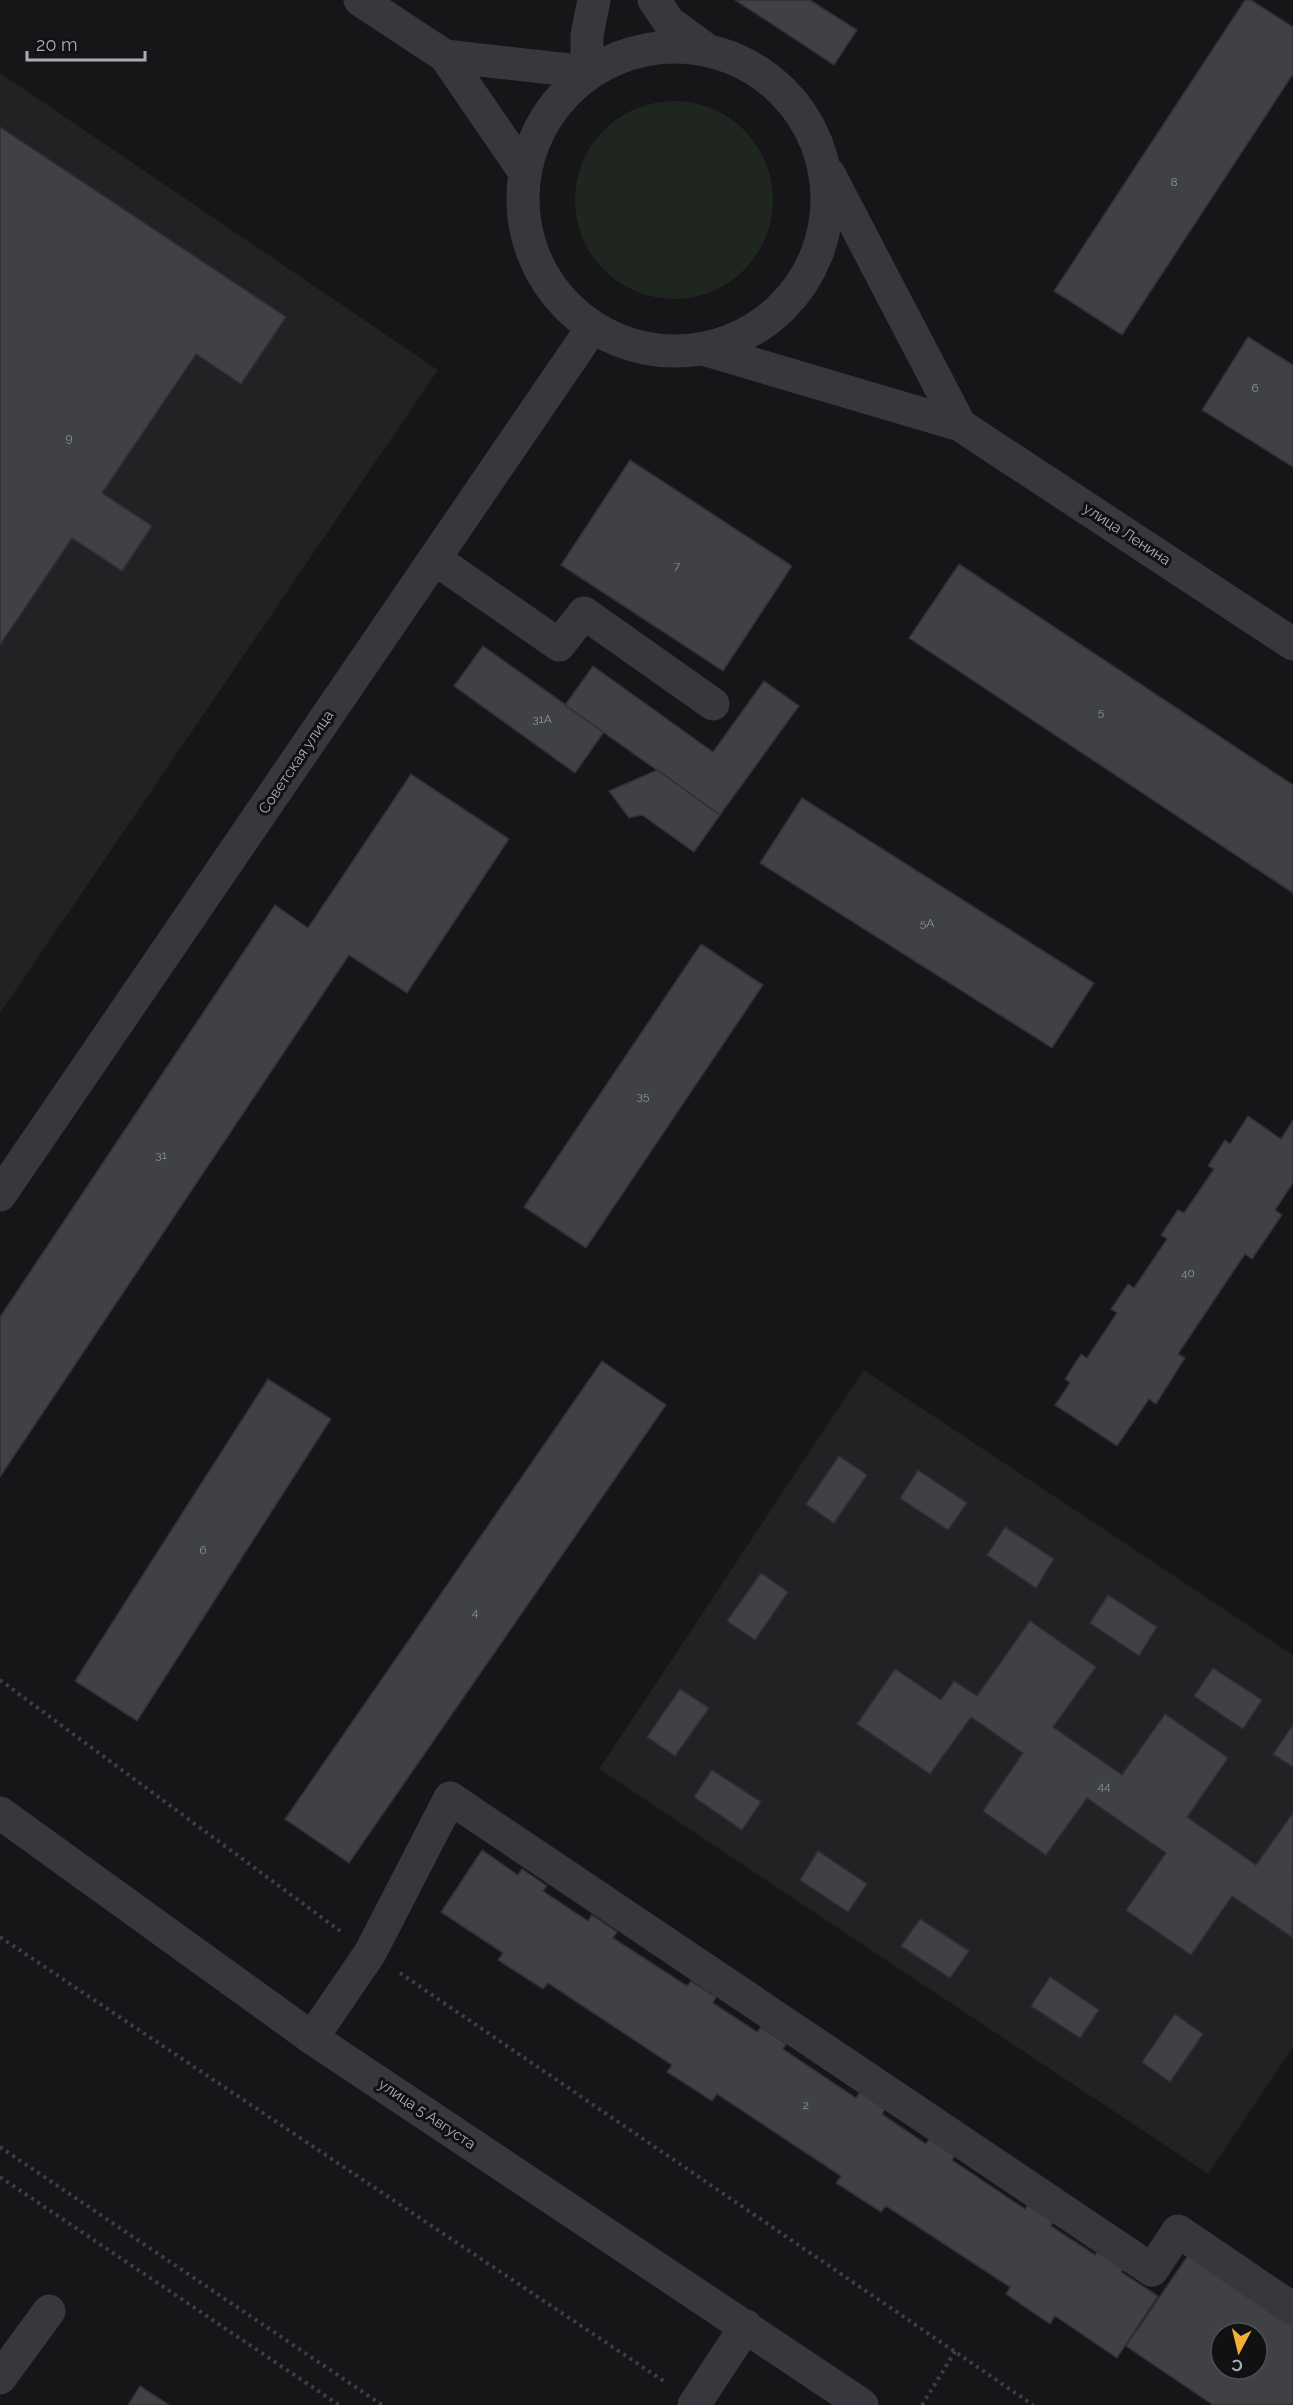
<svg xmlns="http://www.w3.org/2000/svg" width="1293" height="2405" font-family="Raleway,sans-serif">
	<rect width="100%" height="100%" fill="#161618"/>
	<!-- built -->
	<g fill="#222225">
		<path d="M 0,73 L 438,370 L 0,1013 Z"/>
		<path d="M 864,1370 L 1293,1655 L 1293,2047 L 1208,2174 L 599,1769 Z"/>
	</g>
	<!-- green -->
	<circle fill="#1e261f" cx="674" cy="200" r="99"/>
	<!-- building -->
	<g fill="#404145" stroke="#303034" stroke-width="1.5" fill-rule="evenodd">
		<path d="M 735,0 L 810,0 L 857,30 L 834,65 Z"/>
		<path d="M 1245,0 L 1251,0 L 1293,27 L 1293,74 L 1122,335 L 1054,291 Z"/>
		<path d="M 0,127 L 286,317 L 241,384 L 196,354 L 102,493 L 152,526 L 122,571 L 72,538 L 0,645 Z"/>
		<path d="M 1248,337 L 1293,365 L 1293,467 L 1202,410 Z"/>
		<path d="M 630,460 L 792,566 L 723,671 L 561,565 Z"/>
		<path d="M 959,564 L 1293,785 L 1293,893 L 909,638 Z"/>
		<path d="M 483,646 L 604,732 L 575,773 L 454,686 Z"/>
		<path d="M 593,666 L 713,752 L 764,681 L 799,706 L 720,815 L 565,705 Z"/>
		<path d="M 657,770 L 720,815 L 694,852 L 642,815 L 629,818 L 609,791 Z"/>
		<path d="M 411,774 L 509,839 L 407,993 L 349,955 L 0,1477 L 0,1317 L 275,905 L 308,928 Z"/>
		<path d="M 802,798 L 1094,983 L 1052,1048 L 760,863 Z"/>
		<path d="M 701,944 L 763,985 L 586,1248 L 524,1207 Z"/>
		<path d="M 1248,1116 L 1281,1139 L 1293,1120 L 1293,1183 L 1275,1210 L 1282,1215 L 1252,1259 L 1245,1254 L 1178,1354 L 1185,1358 L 1156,1404 L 1149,1399 L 1117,1446 L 1055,1405 L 1070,1383 L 1065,1379 L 1081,1354 L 1087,1358 L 1117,1313 L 1111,1309 L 1128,1284 L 1134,1288 L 1167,1239 L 1161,1235 L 1178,1210 L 1184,1213 L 1214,1169 L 1208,1166 L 1225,1140 L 1230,1144 Z"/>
		<path d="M 602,1361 L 666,1405 L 349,1863 L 285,1819 Z"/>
		<path d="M 268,1379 L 331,1419 L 137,1721 L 75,1681 Z"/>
		<path d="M 839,1456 L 867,1475 L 834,1523 L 806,1504 Z"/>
		<path d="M 918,1470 L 967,1503 L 948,1530 L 900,1498 Z"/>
		<path d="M 1005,1527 L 1054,1559 L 1036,1588 L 987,1555 Z"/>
		<path d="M 761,1573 L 788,1592 L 755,1640 L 727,1621 Z"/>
		<path d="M 1108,1595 L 1157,1627 L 1139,1656 L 1090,1623 Z"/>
		<path d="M 1030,1621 L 1096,1667 L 1053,1727 L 1122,1775 L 1165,1714 L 1228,1758 L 1187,1817 L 1256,1865 L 1293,1813 L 1292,1937 L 1232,1896 L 1191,1955 L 1126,1910 L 1166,1853 L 1087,1798 L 1046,1855 L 983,1811 L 1023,1753 L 971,1717 L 930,1774 L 857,1724 L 895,1669 L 941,1700 L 954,1681 L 977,1696 Z"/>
		<path d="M 1213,1668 L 1262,1700 L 1243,1729 L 1194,1696 Z"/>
		<path d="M 680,1689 L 709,1708 L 675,1756 L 647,1737 Z"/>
		<path d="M 1293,1725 L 1293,1767 L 1273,1754 Z"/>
		<path d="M 712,1770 L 761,1802 L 742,1830 L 694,1797 Z"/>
		<path d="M 482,1850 L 518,1875 L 522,1869 L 547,1886 L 543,1891 L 588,1921 L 592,1915 L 617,1932 L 613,1938 L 687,1986 L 691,1981 L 716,1997 L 713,2003 L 757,2032 L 761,2027 L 786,2044 L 783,2049 L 856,2098 L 860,2092 L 885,2109 L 882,2114 L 926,2144 L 930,2138 L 955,2155 L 952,2160 L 1025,2209 L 1029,2204 L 1054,2220 L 1051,2226 L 1095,2255 L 1099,2250 L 1125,2266 L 1121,2272 L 1158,2296 L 1117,2358 L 1055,2316 L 1050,2324 L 1006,2294 L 1010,2287 L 886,2206 L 881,2212 L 836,2183 L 841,2176 L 717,2094 L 712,2101 L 667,2072 L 672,2065 L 548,1983 L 543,1989 L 498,1960 L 503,1953 L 441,1912 Z"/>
		<path d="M 818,1851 L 867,1884 L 848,1912 L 800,1880 Z"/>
		<path d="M 920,1919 L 969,1951 L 950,1978 L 901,1946 Z"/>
		<path d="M 1050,1977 L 1099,2010 L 1080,2038 L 1031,2006 Z"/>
		<path d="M 1175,2014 L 1203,2034 L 1170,2082 L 1142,2062 Z"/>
		<path d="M 1191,2251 L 1293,2320 L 1293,2405 L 1213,2405 L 1126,2346 ZM 1221,2333 L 1257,2333 L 1257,2369 L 1221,2369 Z"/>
		<path d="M 140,2386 L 169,2405 L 128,2405 Z"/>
	</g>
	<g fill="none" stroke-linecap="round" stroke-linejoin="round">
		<!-- path -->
		<g stroke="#3d3f44" stroke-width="4" stroke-dasharray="3 4.5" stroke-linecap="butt">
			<path d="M 0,1680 L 340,1931"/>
			<path d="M 0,1937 L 665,2382"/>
			<path d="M 400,1973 L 1033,2405"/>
			<path d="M 0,2147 L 382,2405"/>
			<path d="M 0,2177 L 339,2405"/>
			<path d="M 922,2405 L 956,2350"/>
		</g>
		<!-- minor -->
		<g stroke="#37383d" stroke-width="33">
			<path d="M 360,0 L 445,56 L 524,171"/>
			<path d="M 654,0 L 669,22 L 703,47"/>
			<circle cx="675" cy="199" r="152"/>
			<path d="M 445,56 L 587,72 L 587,35 L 594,0"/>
			<path d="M 829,174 L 960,425"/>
			<path d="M 706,350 L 960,425 L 1293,644"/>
			<path d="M 435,559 L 559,645 L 584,613 L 713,704"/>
			<path d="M 0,1195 L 592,328"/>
			<path d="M 0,1813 L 312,2038 L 862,2405"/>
			<path d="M 312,2038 L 370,1953 L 450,1798 L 1152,2270 L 1178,2231 L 1293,2309"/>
			<path d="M 0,2378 L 49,2311"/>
			<path d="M 694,2405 L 746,2326"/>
		</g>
	</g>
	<g text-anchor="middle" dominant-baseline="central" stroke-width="6" stroke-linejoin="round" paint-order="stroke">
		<!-- number labels -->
		<g font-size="12" fill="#8e929b">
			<text x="1174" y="182">8</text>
			<text x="1255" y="388">6</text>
			<text x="69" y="438">9</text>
			<text x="677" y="566">7</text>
			<text x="1101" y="712">5</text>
			<text x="542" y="719">31А</text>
			<text x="927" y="923">5А</text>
			<text x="643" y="1096">35</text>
			<text x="161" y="1155">31</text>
			<text x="1188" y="1273">40</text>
			<text x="203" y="1550">6</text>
			<text x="475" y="1612">4</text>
			<text x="1104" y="1786">44</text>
			<text x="806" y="2105">2</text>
		</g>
		<!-- street labels -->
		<g font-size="15" fill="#a8adb8" stroke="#111113">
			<text transform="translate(1127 534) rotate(33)">улица Ленина</text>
			<text transform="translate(296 762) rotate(-56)">Советская улица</text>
			<text transform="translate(427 2114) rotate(34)">улица 5 Августа</text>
		</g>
	</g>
	<!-- north arrow -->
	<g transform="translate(1239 2351) rotate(187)"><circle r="28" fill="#111113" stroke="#4d4f55" stroke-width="1.5"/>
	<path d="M0-4.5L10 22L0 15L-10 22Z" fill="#f2b134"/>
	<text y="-9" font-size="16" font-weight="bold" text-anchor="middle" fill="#a8adb8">С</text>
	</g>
	<!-- scale -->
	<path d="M27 51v9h118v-9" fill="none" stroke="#a8adb8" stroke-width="3"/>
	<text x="36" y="51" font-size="18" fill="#a8adb8" stroke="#111113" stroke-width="4.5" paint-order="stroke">20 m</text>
</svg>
